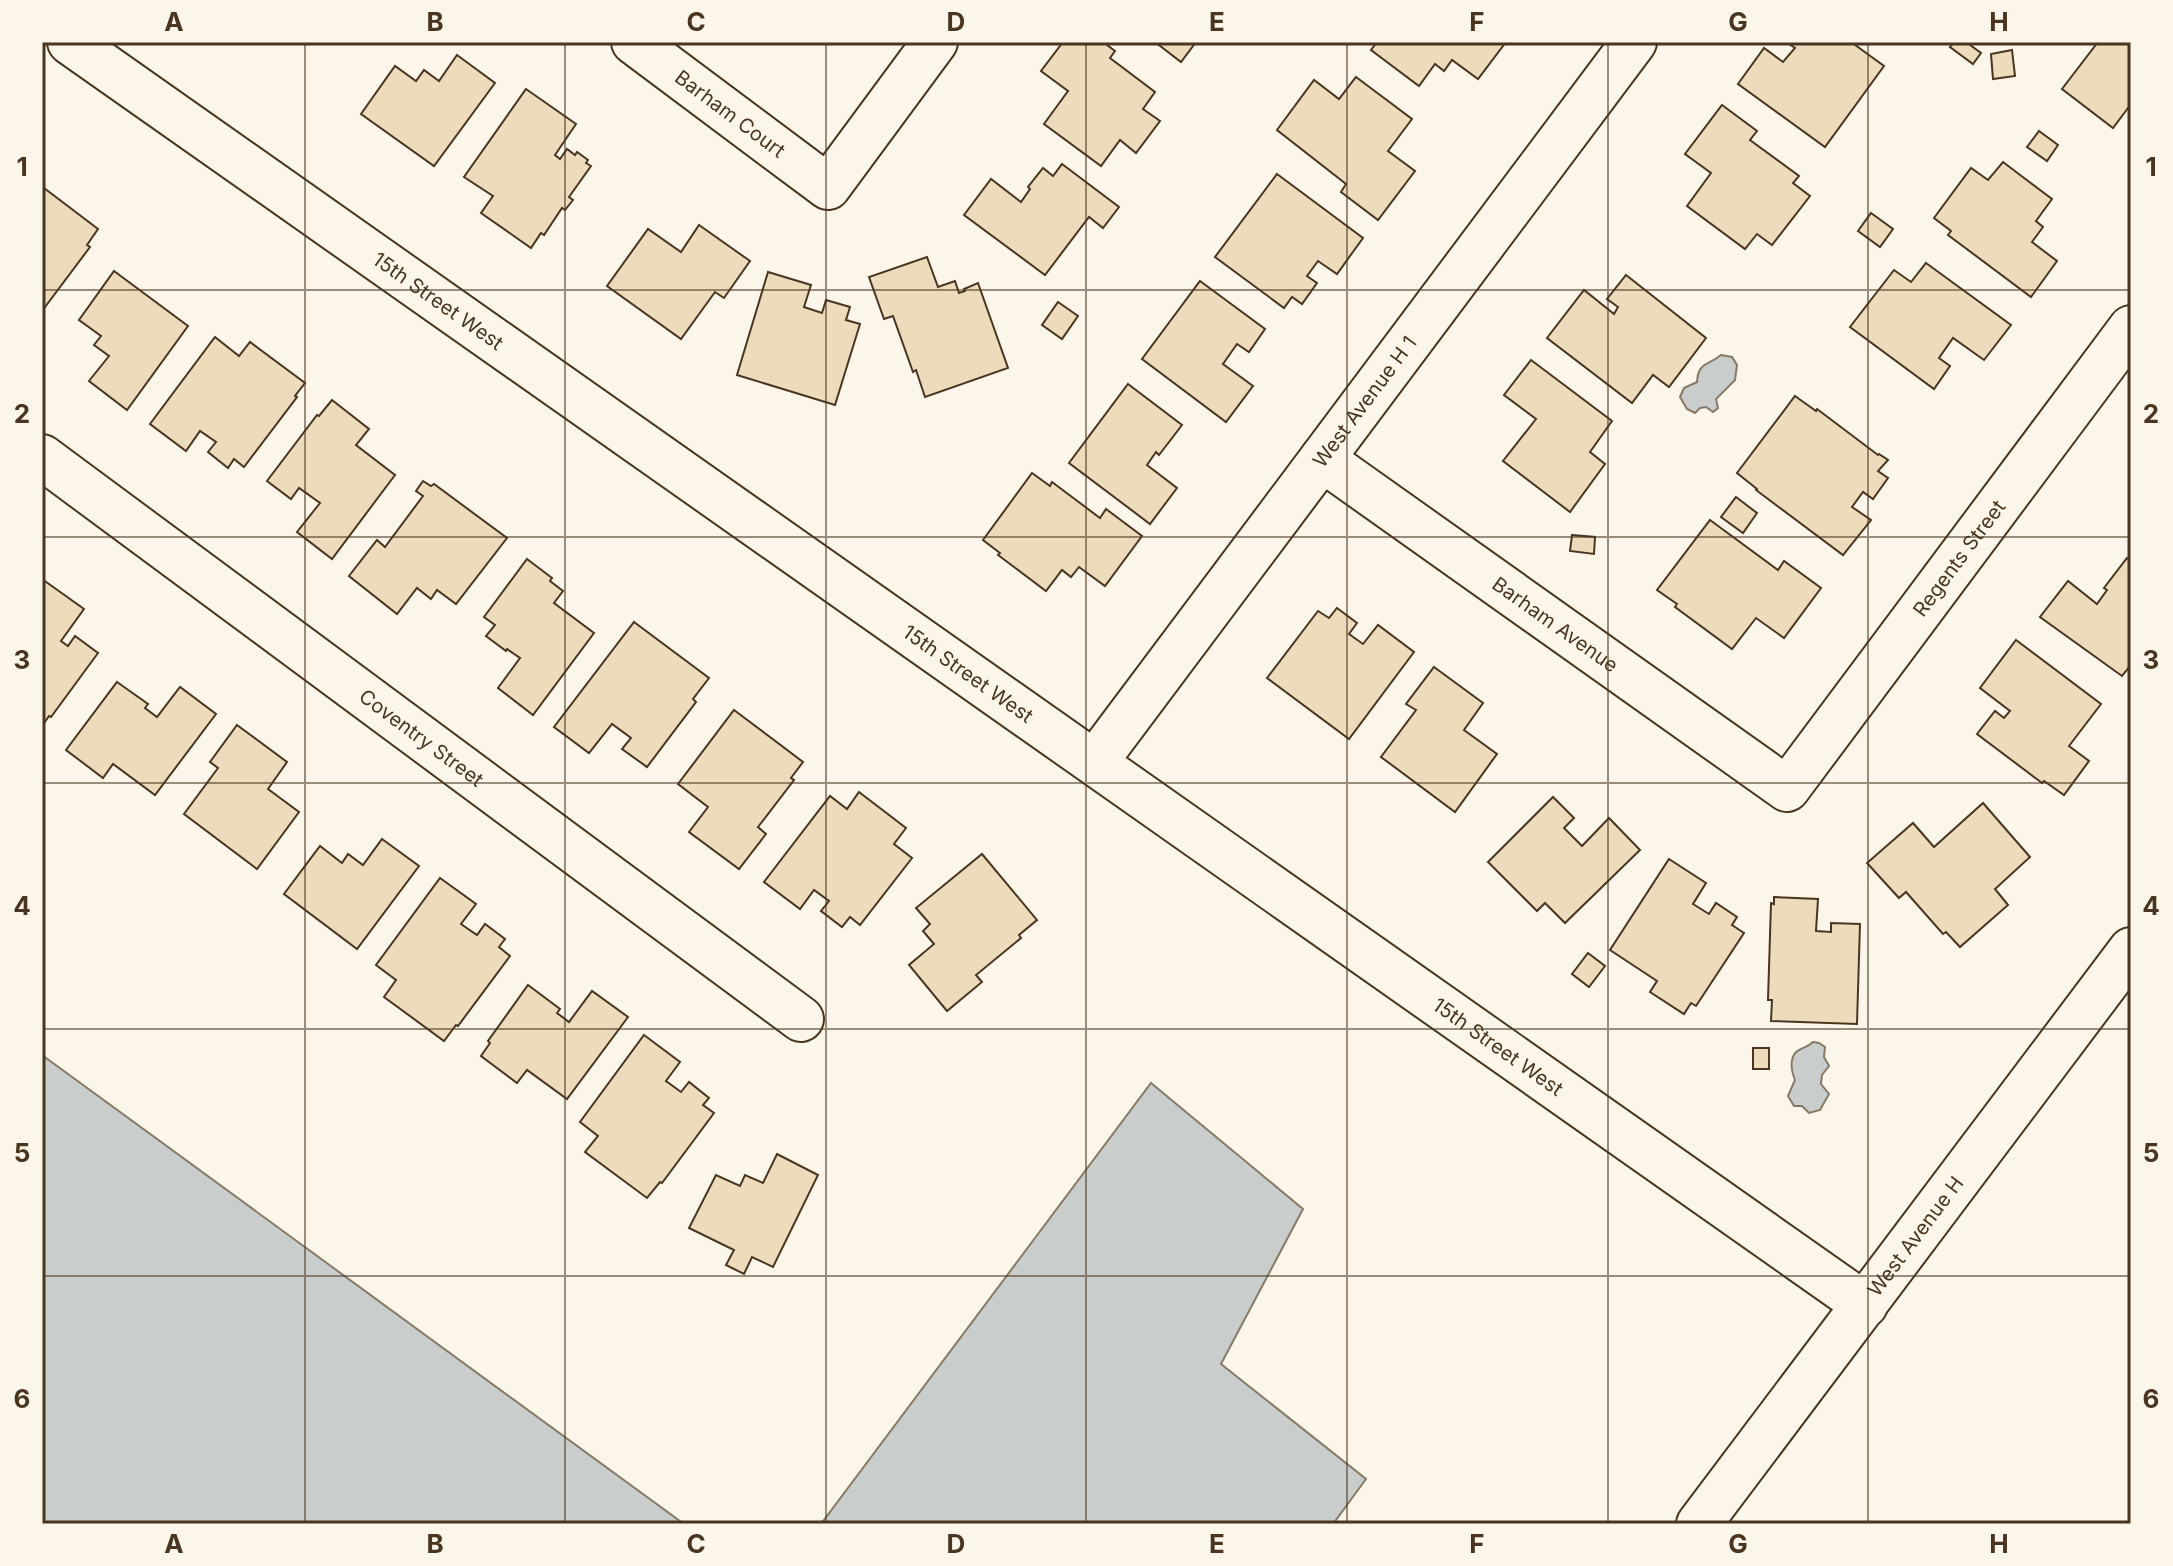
<svg xmlns="http://www.w3.org/2000/svg" width="2173" height="1566" font-family="Inter,sans-serif">
	<rect width="100%" height="100%" fill="#fbf6e9"/>
	<!-- water -->
	<g fill="#c9cecd" stroke="#887966" stroke-width="2">
		<path d="M 1721,355 L 1732,357 L 1737,365 L 1735,380 L 1716,399 L 1718,408 L 1713,412 L 1706,407 L 1700,408 L 1695,413 L 1687,409 L 1680,397 L 1684,388 L 1697,382 C 1698,362 1708,366 1721,355 Z"/>
		<path d="M 1813,1042 L 1819,1043 L 1825,1047 L 1824,1057 L 1829,1066 L 1822,1075 L 1821,1084 L 1829,1094 L 1820,1110 L 1809,1113 L 1802,1106 L 1794,1106 L 1788,1096 L 1795,1080 C 1791,1070 1788,1054 1801,1049 C 1805,1047 1809,1046 1813,1042 Z"/>
		<path d="M 42,1055 L 684,1524 L 42,1524 Z"/>
		<path d="M 1151,1083 L 1303,1209 L 1221,1364 L 1366,1479 L 1333,1524 L 821,1524 Z"/>
	</g>
	<!-- building -->
	<g fill="#ecdcbc" stroke="#4a3520" stroke-width="2">
		<path d="M 1063,42 L 1103,42 L 1115,51 L 1110,58 L 1155,92 L 1143,109 L 1160,121 L 1136,153 L 1120,140 L 1101,166 L 1044,124 L 1068,91 L 1041,71 Z"/>
		<path d="M 1155,42 L 1196,42 L 1181,62 Z"/>
		<path d="M 1377,42 L 1506,42 L 1478,79 L 1452,60 L 1444,71 L 1435,64 L 1419,86 L 1371,50 Z"/>
		<path d="M 1786,42 L 1851,42 L 1884,66 L 1825,147 L 1738,84 L 1764,48 L 1783,62 L 1795,48 Z"/>
		<path d="M 1954,42 L 1966,42 L 1981,53 L 1973,64 L 1950,47 Z"/>
		<path d="M 2098,42 L 2131,42 L 2131,110 L 2128,108 L 2113,128 L 2062,89 Z"/>
		<path d="M 2012,50 L 2015,76 L 1993,79 L 1991,54 Z"/>
		<path d="M 457,55 L 495,83 L 434,166 L 361,114 L 395,66 L 416,81 L 424,70 L 439,81 Z"/>
		<path d="M 1356,77 L 1412,119 L 1388,151 L 1415,171 L 1378,220 L 1341,192 L 1346,184 L 1277,130 L 1314,80 L 1339,99 Z"/>
		<path d="M 526,89 L 576,124 L 555,155 L 560,159 L 567,149 L 575,155 L 577,152 L 588,160 L 586,163 L 591,166 L 569,197 L 573,200 L 565,210 L 562,208 L 544,235 L 541,233 L 531,248 L 481,213 L 493,196 L 464,177 Z"/>
		<path d="M 1722,105 L 1757,131 L 1750,140 L 1799,176 L 1793,183 L 1810,196 L 1772,245 L 1757,234 L 1745,249 L 1687,206 L 1711,173 L 1685,154 Z"/>
		<path d="M 2039,131 L 2058,145 L 2047,161 L 2027,147 Z"/>
		<path d="M 2003,162 L 2052,199 L 2036,221 L 2043,227 L 2032,242 L 2057,261 L 2031,297 L 1948,235 L 1951,231 L 1934,218 L 1971,168 L 1988,180 Z"/>
		<path d="M 1062,164 L 1119,207 L 1103,228 L 1089,217 L 1045,275 L 964,215 L 991,179 L 1021,202 L 1030,189 L 1028,187 L 1043,168 L 1053,176 Z"/>
		<path d="M 1277,174 L 1363,238 L 1337,274 L 1318,261 L 1307,276 L 1317,283 L 1302,304 L 1292,297 L 1284,308 L 1215,257 Z"/>
		<path d="M 44,188 L 98,229 L 87,245 L 90,247 L 42,311 L 42,191 Z"/>
		<path d="M 1871,213 L 1893,229 L 1880,247 L 1858,231 Z"/>
		<path d="M 699,225 L 750,261 L 724,298 L 715,292 L 681,339 L 607,286 L 648,229 L 681,252 Z"/>
		<path d="M 927,257 L 938,287 L 955,281 L 959,293 L 965,291 L 964,289 L 978,283 L 1008,368 L 925,397 L 916,370 L 913,372 L 893,316 L 884,319 L 869,277 Z"/>
		<path d="M 1926,263 L 2011,325 L 1984,360 L 1953,338 L 1939,358 L 1950,366 L 1934,389 L 1850,327 L 1894,270 L 1911,282 Z"/>
		<path d="M 114,271 L 188,326 L 127,410 L 89,381 L 109,356 L 94,345 L 101,336 L 79,320 Z"/>
		<path d="M 768,272 L 811,285 L 804,307 L 822,313 L 826,300 L 850,307 L 846,320 L 860,324 L 835,405 L 737,375 Z"/>
		<path d="M 1626,275 L 1706,338 L 1669,387 L 1653,375 L 1632,403 L 1547,338 L 1584,290 L 1614,314 L 1618,307 L 1607,299 Z"/>
		<path d="M 1200,281 L 1265,329 L 1249,352 L 1237,344 L 1223,364 L 1253,386 L 1226,422 L 1142,359 Z"/>
		<path d="M 1058,302 L 1078,316 L 1062,339 L 1042,325 Z"/>
		<path d="M 215,337 L 239,356 L 250,342 L 305,383 L 295,396 L 297,397 L 244,467 L 234,459 L 228,468 L 208,452 L 216,442 L 200,431 L 186,451 L 150,424 Z"/>
		<path d="M 1531,360 L 1612,421 L 1590,452 L 1605,464 L 1570,512 L 1503,461 L 1536,419 L 1504,395 Z"/>
		<path d="M 1128,384 L 1182,425 L 1159,455 L 1156,452 L 1147,465 L 1177,488 L 1150,524 L 1069,463 Z"/>
		<path d="M 1795,396 L 1816,411 L 1817,409 L 1878,455 L 1879,454 L 1888,460 L 1878,471 L 1888,478 L 1873,499 L 1863,492 L 1852,507 L 1871,520 L 1843,555 L 1756,490 L 1757,489 L 1737,473 Z"/>
		<path d="M 332,400 L 369,429 L 356,445 L 395,475 L 332,559 L 297,532 L 320,503 L 299,488 L 291,499 L 267,481 L 317,415 L 319,416 Z"/>
		<path d="M 1032,473 L 1050,486 L 1052,482 L 1100,518 L 1106,509 L 1142,536 L 1105,586 L 1079,567 L 1071,577 L 1062,570 L 1046,591 L 998,555 L 1000,553 L 983,540 Z"/>
		<path d="M 423,481 L 431,486 L 434,484 L 507,538 L 456,604 L 437,590 L 431,599 L 417,588 L 397,614 L 349,576 L 377,540 L 385,547 L 423,496 L 416,491 Z"/>
		<path d="M 1736,497 L 1757,513 L 1743,533 L 1721,517 Z"/>
		<path d="M 1710,520 L 1778,570 L 1784,561 L 1821,588 L 1784,638 L 1756,618 L 1732,649 L 1675,607 L 1677,604 L 1657,590 Z"/>
		<path d="M 1572,535 L 1595,537 L 1594,554 L 1570,551 Z"/>
		<path d="M 2127,558 L 2131,561 L 2131,665 L 2122,676 L 2040,617 L 2068,581 L 2097,604 L 2107,590 L 2104,588 Z"/>
		<path d="M 527,559 L 552,578 L 550,581 L 563,591 L 554,603 L 594,633 L 533,715 L 498,688 L 520,658 L 507,649 L 506,651 L 486,636 L 495,625 L 484,617 Z"/>
		<path d="M 42,579 L 84,609 L 61,641 L 68,646 L 75,636 L 98,653 L 51,717 L 49,716 L 42,726 Z"/>
		<path d="M 1337,608 L 1357,623 L 1349,634 L 1363,644 L 1378,625 L 1414,652 L 1349,739 L 1267,678 L 1318,611 L 1329,618 Z"/>
		<path d="M 634,622 L 709,678 L 693,699 L 696,702 L 647,767 L 622,749 L 631,738 L 612,724 L 589,753 L 554,727 Z"/>
		<path d="M 2016,640 L 2101,704 L 2069,746 L 2089,761 L 2064,795 L 2044,781 L 2042,783 L 1977,734 L 1995,711 L 2004,718 L 2010,711 L 1980,688 Z"/>
		<path d="M 1434,667 L 1483,703 L 1464,730 L 1497,754 L 1455,812 L 1381,757 L 1416,710 L 1406,704 Z"/>
		<path d="M 117,682 L 148,704 L 145,708 L 157,717 L 180,687 L 216,714 L 155,795 L 113,764 L 103,778 L 66,750 Z"/>
		<path d="M 734,710 L 803,762 L 791,778 L 794,780 L 758,827 L 766,834 L 739,869 L 689,832 L 708,807 L 678,784 Z"/>
		<path d="M 237,725 L 287,762 L 268,789 L 299,812 L 257,869 L 184,814 L 218,768 L 210,762 Z"/>
		<path d="M 859,792 L 906,828 L 894,844 L 912,858 L 860,925 L 850,917 L 842,927 L 821,911 L 829,901 L 814,890 L 800,909 L 764,882 L 830,796 L 847,809 Z"/>
		<path d="M 1553,797 L 1574,818 L 1564,828 L 1582,846 L 1609,818 L 1640,850 L 1565,923 L 1545,903 L 1537,911 L 1488,862 Z"/>
		<path d="M 1983,803 L 2030,857 L 1995,889 L 2008,905 L 1960,947 L 1946,932 L 1943,934 L 1906,892 L 1899,898 L 1867,863 L 1913,823 L 1934,847 Z"/>
		<path d="M 382,839 L 419,866 L 357,949 L 284,894 L 320,846 L 342,863 L 348,854 L 363,865 Z"/>
		<path d="M 982,854 L 1037,920 L 1019,935 L 1021,938 L 976,975 L 982,982 L 947,1011 L 909,965 L 934,944 L 923,931 L 930,924 L 916,908 Z"/>
		<path d="M 1669,859 L 1706,883 L 1693,904 L 1709,914 L 1716,903 L 1737,917 L 1732,925 L 1744,933 L 1696,1006 L 1691,1003 L 1684,1014 L 1650,992 L 1657,981 L 1610,950 Z"/>
		<path d="M 440,878 L 476,904 L 461,924 L 477,935 L 485,924 L 505,939 L 499,947 L 510,956 L 458,1026 L 456,1025 L 444,1041 L 384,997 L 396,980 L 376,965 Z"/>
		<path d="M 1774,897 L 1818,899 L 1816,931 L 1831,932 L 1831,923 L 1860,924 L 1857,1024 L 1771,1021 L 1772,1000 L 1768,1000 L 1771,903 L 1774,904 Z"/>
		<path d="M 1588,953 L 1605,966 L 1589,987 L 1572,974 Z"/>
		<path d="M 528,985 L 560,1009 L 557,1013 L 569,1022 L 592,991 L 628,1017 L 567,1099 L 527,1070 L 517,1083 L 481,1056 L 490,1043 L 488,1041 Z"/>
		<path d="M 644,1035 L 680,1062 L 666,1081 L 681,1092 L 689,1082 L 709,1098 L 703,1105 L 714,1113 L 662,1183 L 660,1182 L 647,1198 L 585,1152 L 598,1136 L 580,1122 Z"/>
		<rect x="1753" y="1048" width="16" height="21"/>
		<path d="M 777,1154 L 818,1175 L 773,1267 L 752,1257 L 744,1274 L 726,1265 L 734,1250 L 689,1228 L 716,1175 L 740,1186 L 745,1175 L 763,1183 Z"/>
	</g>
	<g fill="none" stroke-linecap="round" stroke-linejoin="round">
		<defs>
			<g id="minor">
				<path id="s1" d="M 70,42 L 1865,1305"/>
				<path id="s2" d="M 634,42 L 828,187 L 935,42"/>
				<path id="s3" d="M 42,457 L 801,1019"/>
				<path id="s4" d="M 1322,459 L 1787,789 L 2131,328"/>
				<path id="s5" d="M 1095,762 L 1634,42"/>
			</g>
			<g id="major">
				<path id="s6" d="M 1699,1524 L 2131,950"/>
			</g>
		</defs>
		<!-- minor casing -->
		<use href="#minor" stroke="#4a3520" stroke-width="48"/>
		<!-- major casing -->
		<use href="#major" stroke="#4a3520" stroke-width="48"/>
		<!-- minor -->
		<use href="#minor" stroke="#fbf6e9" stroke-width="44"/>
		<!-- major -->
		<use href="#major" stroke="#fbf6e9" stroke-width="44"/>
	</g>
	<!-- grid -->
	<path fill="none" stroke="#4a3520" stroke-width="2" stroke-opacity="0.55" d="M 305,42 L 305,1524M 565,42 L 565,1524M 826,42 L 826,1524M 1086,42 L 1086,1524M 1347,42 L 1347,1524M 1608,42 L 1608,1524M 1868,42 L 1868,1524M 42,290 L 2131,290M 42,537 L 2131,537M 42,783 L 2131,783M 42,1029 L 2131,1029M 42,1276 L 2131,1276"/>
	<g text-anchor="middle" dominant-baseline="central" stroke-width="6" stroke-linejoin="round" paint-order="stroke">
		<!-- street labels -->
		<g font-size="20" fill="#4a3520" stroke="#fbf6e9">
			<text stroke="none"><textPath href="#s2" startOffset="120">Barham Court</textPath></text>
			<text stroke="none"><textPath href="#s1" startOffset="450">15th Street West</textPath></text>
			<text stroke="none"><textPath href="#s5" startOffset="450">West Avenue H 1</textPath></text>
			<text stroke="none"><textPath href="#s4" startOffset="858">Regents Street</textPath></text>
			<text stroke="none"><textPath href="#s4" startOffset="286">Barham Avenue</textPath></text>
			<text stroke="none"><textPath href="#s1" startOffset="1098">15th Street West</textPath></text>
			<text stroke="none"><textPath href="#s3" startOffset="472">Coventry Street</textPath></text>
			<text stroke="none"><textPath href="#s1" startOffset="1746">15th Street West</textPath></text>
			<text stroke="none"><textPath href="#s6" startOffset="360">West Avenue H</textPath></text>
		</g>
	</g>
	<!-- border -->
	<rect width="2173" height="1566" fill="none" stroke="#fbf6e9" stroke-width="88"/>
	<rect x="44" y="44" width="2085" height="1478" fill="none" stroke="#4a3520" stroke-width="3"/>
	<g font-size="26" text-anchor="middle" font-weight="bold" fill="#4a3520">
		<text x="174" y="31">A</text>
		<text x="435" y="31">B</text>
		<text x="696" y="31">C</text>
		<text x="956" y="31">D</text>
		<text x="1217" y="31">E</text>
		<text x="1477" y="31">F</text>
		<text x="1738" y="31">G</text>
		<text x="1999" y="31">H</text>
		<text x="22" y="176">1</text>
		<text x="2151" y="176">1</text>
		<text x="22" y="423">2</text>
		<text x="2151" y="423">2</text>
		<text x="22" y="669">3</text>
		<text x="2151" y="669">3</text>
		<text x="22" y="915">4</text>
		<text x="2151" y="915">4</text>
		<text x="22" y="1162">5</text>
		<text x="2151" y="1162">5</text>
		<text x="22" y="1408">6</text>
		<text x="2151" y="1408">6</text>
		<text x="174" y="1553">A</text>
		<text x="435" y="1553">B</text>
		<text x="696" y="1553">C</text>
		<text x="956" y="1553">D</text>
		<text x="1217" y="1553">E</text>
		<text x="1477" y="1553">F</text>
		<text x="1738" y="1553">G</text>
		<text x="1999" y="1553">H</text>
	</g>
</svg>
